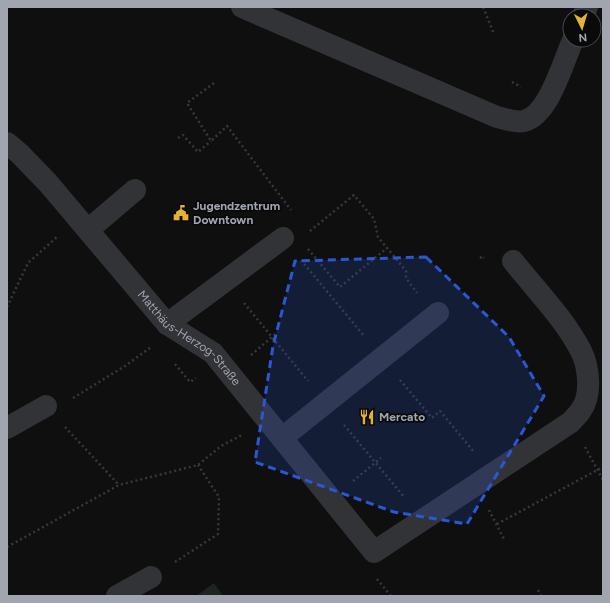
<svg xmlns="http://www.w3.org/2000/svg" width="610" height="603" font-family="Figtree,sans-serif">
	<rect width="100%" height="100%" fill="#0f0f10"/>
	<!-- green -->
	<path fill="#1e241f" d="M 214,583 L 223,596 L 196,596 Z"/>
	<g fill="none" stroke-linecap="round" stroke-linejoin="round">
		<!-- path -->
		<g stroke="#36383c" stroke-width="2.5" stroke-dasharray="2 3" stroke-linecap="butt">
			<path d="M 483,7 L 494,34"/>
			<path d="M 512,82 L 521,87"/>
			<path d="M 214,83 L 187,103 L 211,141 L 227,126 L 291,210"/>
			<path d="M 178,138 L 183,135 L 198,152 L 211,141"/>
			<path d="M 310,231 L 354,195 L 374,219 L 378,237 L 406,271 L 406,278 L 417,293"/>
			<path d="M 308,249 L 340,287 L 387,248"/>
			<path d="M 480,258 L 483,256 L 484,258"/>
			<path d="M 301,260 L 364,336"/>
			<path d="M 244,303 L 308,381"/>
			<path d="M 7,307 L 28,263 L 57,237"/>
			<path d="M 251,355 L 278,332"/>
			<path d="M 175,364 L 190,382 L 196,378"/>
			<path d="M 400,380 L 432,418 L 440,411 L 474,452"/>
			<path d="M 73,398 L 125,366 L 151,347"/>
			<path d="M 344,425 L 405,498"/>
			<path d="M 65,427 L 119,485"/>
			<path d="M 585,447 L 603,480"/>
			<path d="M 353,481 L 381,458"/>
			<path d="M 489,510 L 505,541"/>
			<path d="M 497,524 L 603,467"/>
			<path d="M 7,547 L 119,485 L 198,465 L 221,446 L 242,435"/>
			<path d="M 175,562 L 218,534 L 219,497 L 198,465"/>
			<path d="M 377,579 L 391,596"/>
			<path d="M 538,590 L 541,596"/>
		</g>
		<!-- minor -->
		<g stroke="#323337" stroke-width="22">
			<path d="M 242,7 L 497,117 C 506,119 515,123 524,121 C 549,115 563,62 573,40"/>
			<path d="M 583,16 L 587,7"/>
			<path id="s1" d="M 7,143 L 20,154 L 48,183 L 167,324 L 213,353 L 374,552 L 571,422 C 574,418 579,414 581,410 C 592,395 589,367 581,351 C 564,318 536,290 513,261"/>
			<path d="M 88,230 L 135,190"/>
			<path d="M 167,324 L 283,238"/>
			<path d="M 7,428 L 46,406"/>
			<path d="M 282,438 L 438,313"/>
			<path d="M 117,596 L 151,577"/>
		</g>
	</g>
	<!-- marked area -->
	<path fill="#2a57d4" fill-opacity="0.2" stroke="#2a57d4" stroke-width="3" stroke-dasharray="8 5" stroke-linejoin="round" d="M 426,257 L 509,337 L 544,396 L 467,524 L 394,512 L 255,462 L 273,346 L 295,261 Z"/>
	<!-- icons -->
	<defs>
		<symbol id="civic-bare" viewBox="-9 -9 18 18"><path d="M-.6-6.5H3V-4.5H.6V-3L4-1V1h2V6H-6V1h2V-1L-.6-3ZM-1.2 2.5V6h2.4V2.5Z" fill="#e5b132" stroke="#0a0a0b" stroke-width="2.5" paint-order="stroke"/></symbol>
		<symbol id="restaurant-bare" viewBox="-9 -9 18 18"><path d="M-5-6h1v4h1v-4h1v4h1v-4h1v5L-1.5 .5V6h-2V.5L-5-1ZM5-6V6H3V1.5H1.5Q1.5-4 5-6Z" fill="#e5b132" stroke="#0a0a0b" stroke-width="2.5" paint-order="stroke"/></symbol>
	</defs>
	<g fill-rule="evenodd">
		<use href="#civic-bare" x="170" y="202" width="22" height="22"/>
		<use href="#restaurant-bare" x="356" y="406" width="22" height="22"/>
	</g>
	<g text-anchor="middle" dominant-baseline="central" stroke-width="3.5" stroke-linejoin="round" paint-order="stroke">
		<!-- poi labels -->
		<g font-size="12" font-weight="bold" fill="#a1a5b0" stroke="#0a0a0b" text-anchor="start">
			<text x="193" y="206">Jugendzentrum<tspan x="193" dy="14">Downtown</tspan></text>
			<text x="379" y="417">Mercato</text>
		</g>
		<!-- street labels -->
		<g font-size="12" fill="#a1a5b0" stroke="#0a0a0b">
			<text stroke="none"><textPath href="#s1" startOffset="268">Matthäus-Herzog-Straße</textPath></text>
		</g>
	</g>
	<!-- border -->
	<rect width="610" height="603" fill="none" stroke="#a1a5b0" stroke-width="16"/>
	<!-- north arrow -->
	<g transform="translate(582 28) rotate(175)"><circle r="19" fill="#0a0a0b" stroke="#46484d"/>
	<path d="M0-3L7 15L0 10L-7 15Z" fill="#e5b132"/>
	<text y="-6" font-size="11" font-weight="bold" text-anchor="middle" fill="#a1a5b0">N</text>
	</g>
</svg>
